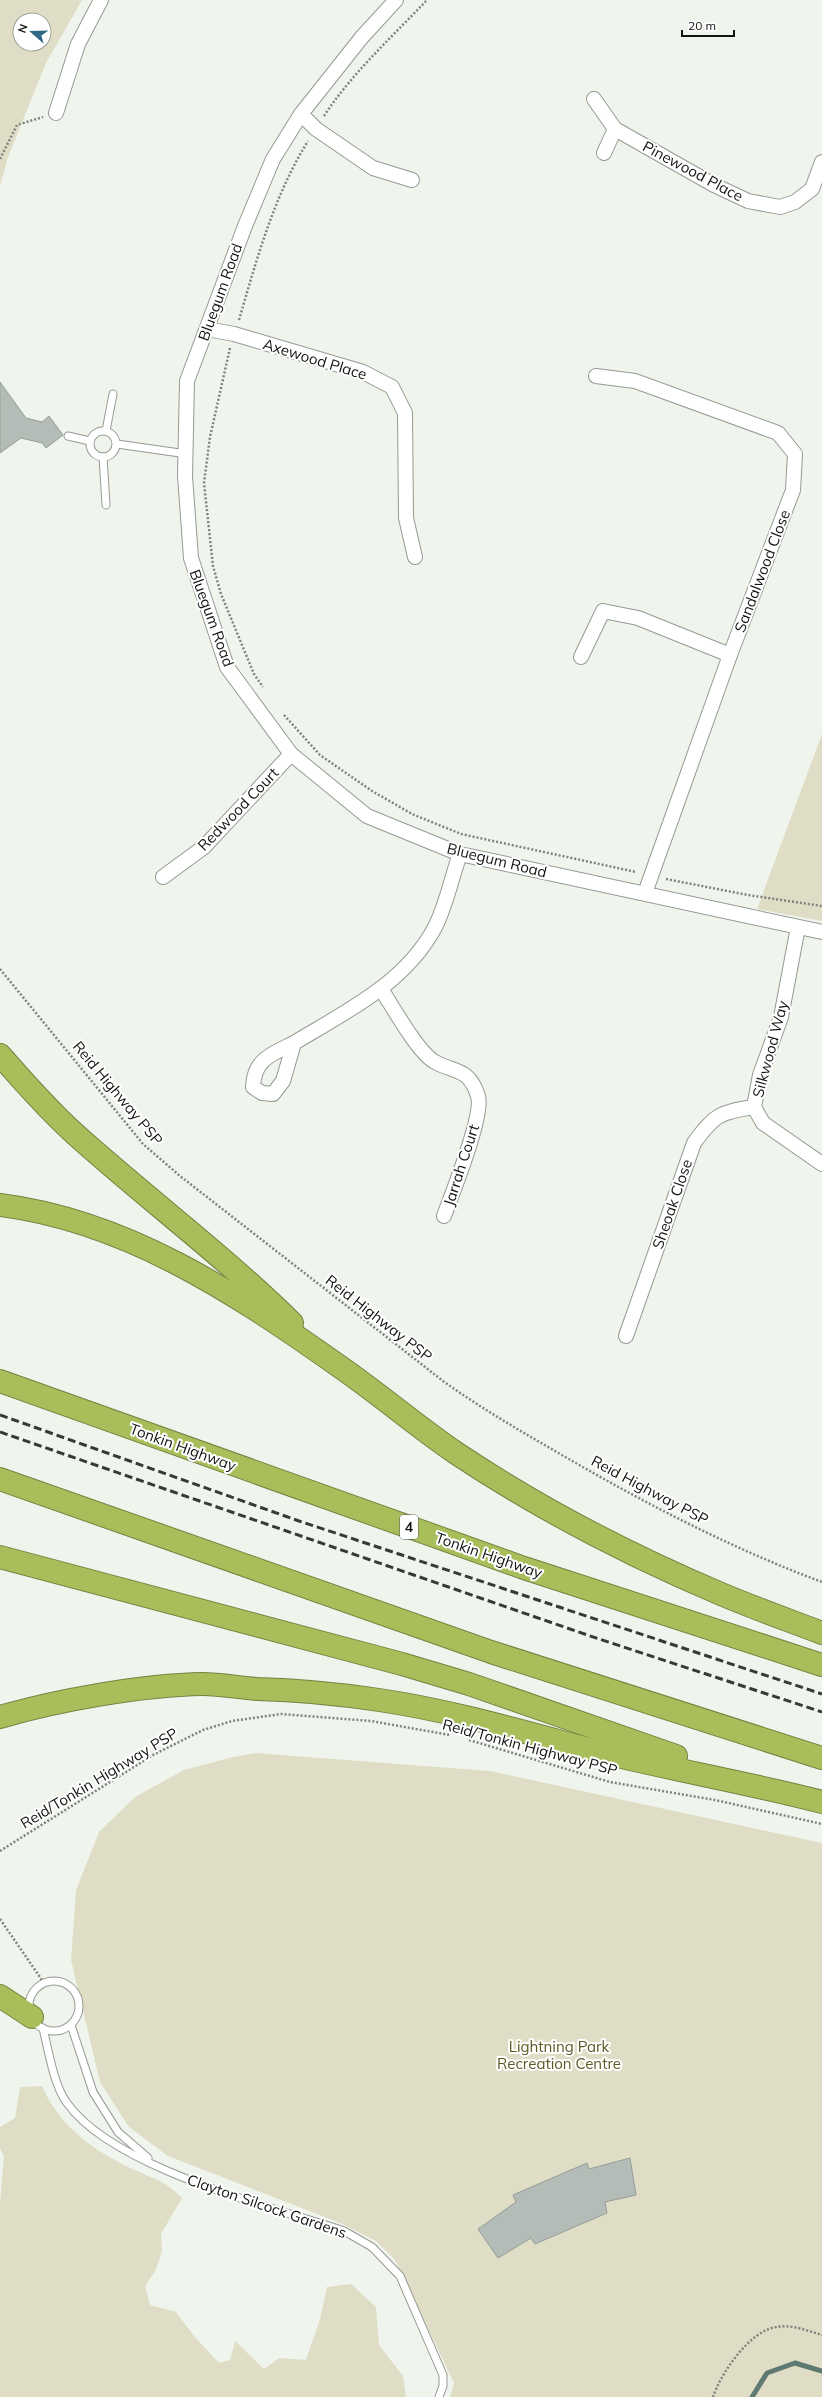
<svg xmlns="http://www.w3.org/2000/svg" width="822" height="2397" font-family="Mulish,sans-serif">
	<rect width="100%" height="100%" fill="#eff5ed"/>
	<!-- green -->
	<g fill="#e0ddc6" fill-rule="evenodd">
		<path d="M 0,0 L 82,0 L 46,63 L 8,157 L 0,186 ZM 20,20 L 44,20 L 44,44 L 20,44 Z"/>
		<path d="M 822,734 L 822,921 L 757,909 Z"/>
		<path d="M 256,1753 L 490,1771 L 822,1843 L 822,2397 L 450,2397 L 454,2383 L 395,2260 L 376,2241 L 340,2223 L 168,2156 L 129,2127 L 100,2082 L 71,1960 L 76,1890 L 99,1832 L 135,1797 L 184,1770 L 233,1757 Z"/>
		<path d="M 42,2086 C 59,2126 96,2153 135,2170 C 156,2180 164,2180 182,2198 L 161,2234 L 162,2251 L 156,2270 L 145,2286 L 150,2305 L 176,2312 L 194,2336 L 219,2363 L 230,2360 L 235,2341 L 264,2369 L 279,2358 L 306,2360 L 320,2319 L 327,2287 L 351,2284 L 376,2307 L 379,2345 L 403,2376 L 406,2397 L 0,2397 L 0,2202 L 4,2156 L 0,2148 L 0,2127 L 15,2118 L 20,2087 Z"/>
	</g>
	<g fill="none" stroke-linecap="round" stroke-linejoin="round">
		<!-- stream -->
		<path stroke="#5f7a72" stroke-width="5" d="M 752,2397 L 767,2373 L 795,2363 L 822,2371"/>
	</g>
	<!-- building -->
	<g fill="#b4bcb7" stroke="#959d97">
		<path d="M 0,382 L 26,418 L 42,422 L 49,416 L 63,435 L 46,448 L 42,443 L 21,438 L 0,453 Z"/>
		<path d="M 630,2158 L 636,2195 L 605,2202 L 607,2213 L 535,2244 L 531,2238 L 498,2258 L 478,2229 L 516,2202 L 513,2195 L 587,2163 L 589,2169 Z"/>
	</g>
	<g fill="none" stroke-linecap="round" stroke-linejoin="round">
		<defs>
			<g id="service">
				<circle cx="103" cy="444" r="13"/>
				<path d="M 106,431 L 113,394"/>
				<path d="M 68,436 L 90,441"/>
				<path d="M 117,444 L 187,454"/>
				<path d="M 103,457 L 106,505"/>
				<circle cx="54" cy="2006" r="25"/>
				<path d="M 71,2025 L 93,2092 L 118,2132 L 148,2158"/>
				<path d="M 43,2028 C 48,2049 54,2086 67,2103 C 113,2168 269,2206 344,2231 L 372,2247 L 400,2276 L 443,2375 L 443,2386 L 439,2397"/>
			</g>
			<g id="minor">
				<path d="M 396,0 L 362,37 L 301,114 L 273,159 L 245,226 L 187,381 L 185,476 L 191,558 L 227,667 L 291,754 L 367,816 L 460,854 L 822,932"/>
				<path d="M 594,99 L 615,129 L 714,185 L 748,201 L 780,207 L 795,202 L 812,189 L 822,162"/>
				<path d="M 56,113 L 78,44 L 101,0"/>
				<path d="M 301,114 L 316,129 L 373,168 L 412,180"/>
				<path d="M 604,153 L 615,129"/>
				<path d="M 207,329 L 234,334 L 363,372 L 392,387 L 405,413 L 406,518 L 415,557"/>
				<path d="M 596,376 L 635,381 L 778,433 L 795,454 L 793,490 L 730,655 L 645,893"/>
				<path d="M 581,657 L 603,611 L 638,618 L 730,655"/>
				<path d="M 163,877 L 204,847 L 291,754"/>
				<path d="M 798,927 L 781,1017 L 760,1075 L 754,1107 L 763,1123 L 822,1164"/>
				<path d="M 381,989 C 393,1007 418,1053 435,1062 C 456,1073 469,1068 478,1096 C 484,1115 452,1194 444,1216"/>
				<path d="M 294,1043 C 272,1054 254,1059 253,1087 L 262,1093 L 273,1094 L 283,1081 L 294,1043 C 345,1012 404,984 434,929 C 445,910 452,876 460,854"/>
				<path d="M 626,1336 L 694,1143 C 714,1115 720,1112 754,1107"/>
			</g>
			<g id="motorway">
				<path d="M 0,1055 C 24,1082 48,1110 75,1134 C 146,1198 223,1255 292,1323"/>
				<path d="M 0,1205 C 126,1221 234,1292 336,1364 C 377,1392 415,1425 456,1453 C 540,1509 629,1555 721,1594 C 754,1608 788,1620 822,1633"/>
				<path d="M 0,1381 L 524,1568 L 822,1665"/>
				<path d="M 0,1479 L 491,1652 L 822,1758"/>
				<path d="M 0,1557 L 402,1664 L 469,1684 L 676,1756"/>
				<path d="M 0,1717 C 58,1700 143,1685 203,1684 C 221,1684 240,1688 258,1689 C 299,1690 339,1694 379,1700 C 454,1711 527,1733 600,1752 C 674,1770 749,1783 822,1802"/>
				<path d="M 0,1996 L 32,2017"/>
			</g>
		</defs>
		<!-- service casing -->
		<use href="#service" stroke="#959a93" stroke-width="9"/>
		<!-- minor casing -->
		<use href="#minor" stroke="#959a93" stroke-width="16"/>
		<!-- motorway casing -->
		<use href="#motorway" stroke="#748341" stroke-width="24"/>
		<!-- path -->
		<g stroke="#7f837e" stroke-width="2.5" stroke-dasharray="2 2" stroke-linecap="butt">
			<path d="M 324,116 C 352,73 392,37 427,0"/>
			<path d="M 0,159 L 17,125 L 43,117"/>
			<path d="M 239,320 C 257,258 274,196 308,141"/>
			<path d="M 230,348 L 210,437 L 204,483 L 213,566 L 221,594 L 254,674 L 263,687"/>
			<path d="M 284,715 L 320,755 L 372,791 L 412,814 L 461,834 L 636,872"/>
			<path d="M 666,879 L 748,895 L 822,906"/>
			<path d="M 0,969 L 143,1144 L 180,1176 L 443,1381 C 485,1411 529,1436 574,1462 C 654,1508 736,1550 822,1582"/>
			<path d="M 469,1740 L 610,1782 L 715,1800 L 822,1824"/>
			<path d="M 0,1851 L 153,1755 L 203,1730 L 232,1721 L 281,1714 L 371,1721 L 450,1735"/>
			<path d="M 0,1919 L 44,1983"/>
			<path d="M 713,2397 C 721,2373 750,2330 777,2327 C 792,2324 808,2331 822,2335"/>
		</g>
		<!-- service -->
		<use href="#service" stroke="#fff" stroke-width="7"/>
		<!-- minor -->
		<use href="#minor" stroke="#fff" stroke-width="14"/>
		<!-- motorway -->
		<use href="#motorway" stroke="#a8be5a" stroke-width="22"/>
		<!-- rail -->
		<g stroke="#363935" stroke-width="3" stroke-dasharray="8 4" stroke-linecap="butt">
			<path d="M 0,1415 L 299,1521 L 822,1694"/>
			<path d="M 0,1432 L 599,1639 L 822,1712"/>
		</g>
	</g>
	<g text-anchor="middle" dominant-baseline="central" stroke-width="4" stroke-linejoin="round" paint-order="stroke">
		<!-- shield labels -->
		<rect fill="#fff" stroke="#5a5b59" stroke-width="1" x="400" y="1515" width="18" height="24" rx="3"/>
		<g font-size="14" font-weight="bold" fill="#131512">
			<text x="409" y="1527">4</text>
		</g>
		<!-- street labels -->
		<g font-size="15" fill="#131512" stroke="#fff">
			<text transform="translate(693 171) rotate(28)">Pinewood Place</text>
			<text transform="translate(220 292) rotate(-70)">Bluegum Road</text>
			<text transform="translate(315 359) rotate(17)">Axewood Place</text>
			<text transform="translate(762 571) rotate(-69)">Sandalwood Close</text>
			<text transform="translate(212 618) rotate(70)">Bluegum Road</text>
			<text transform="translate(238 809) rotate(-46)">Redwood Court</text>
			<text transform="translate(497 860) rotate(14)">Bluegum Road</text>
			<text transform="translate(770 1049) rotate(-75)">Silkwood Way</text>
			<text transform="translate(118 1093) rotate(50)">Reid Highway PSP</text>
			<text transform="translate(461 1165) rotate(-72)">Jarrah Court</text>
			<text transform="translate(672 1204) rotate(-71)">Sheoak Close</text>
			<text transform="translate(379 1318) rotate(38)">Reid Highway PSP</text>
			<text transform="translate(183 1447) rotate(20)">Tonkin Highway</text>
			<text transform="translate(650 1490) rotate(28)">Reid Highway PSP</text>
			<text transform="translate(489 1555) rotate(19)">Tonkin Highway</text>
			<text transform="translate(530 1747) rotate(15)">Reid/Tonkin Highway PSP</text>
			<text transform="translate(99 1778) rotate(-31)">Reid/Tonkin Highway PSP</text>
			<text transform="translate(267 2206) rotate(19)">Clayton Silcock Gardens</text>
		</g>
		<!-- park labels -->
		<g font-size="15" fill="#605822" stroke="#fff">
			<text x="559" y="2046">Lightning Park<tspan x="559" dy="17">Recreation Centre</tspan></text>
		</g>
	</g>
	<!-- north arrow -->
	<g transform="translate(32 32) rotate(290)"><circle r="19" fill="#ffffff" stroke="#a1a1a0"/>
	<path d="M0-3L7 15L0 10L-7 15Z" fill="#316883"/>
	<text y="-6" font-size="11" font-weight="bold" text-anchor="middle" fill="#131512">N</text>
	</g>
	<!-- scale -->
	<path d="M682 30v6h52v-6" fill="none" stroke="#131512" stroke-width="2"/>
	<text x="688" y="30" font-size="12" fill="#131512" stroke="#ffffff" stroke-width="3" paint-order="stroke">20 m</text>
</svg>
